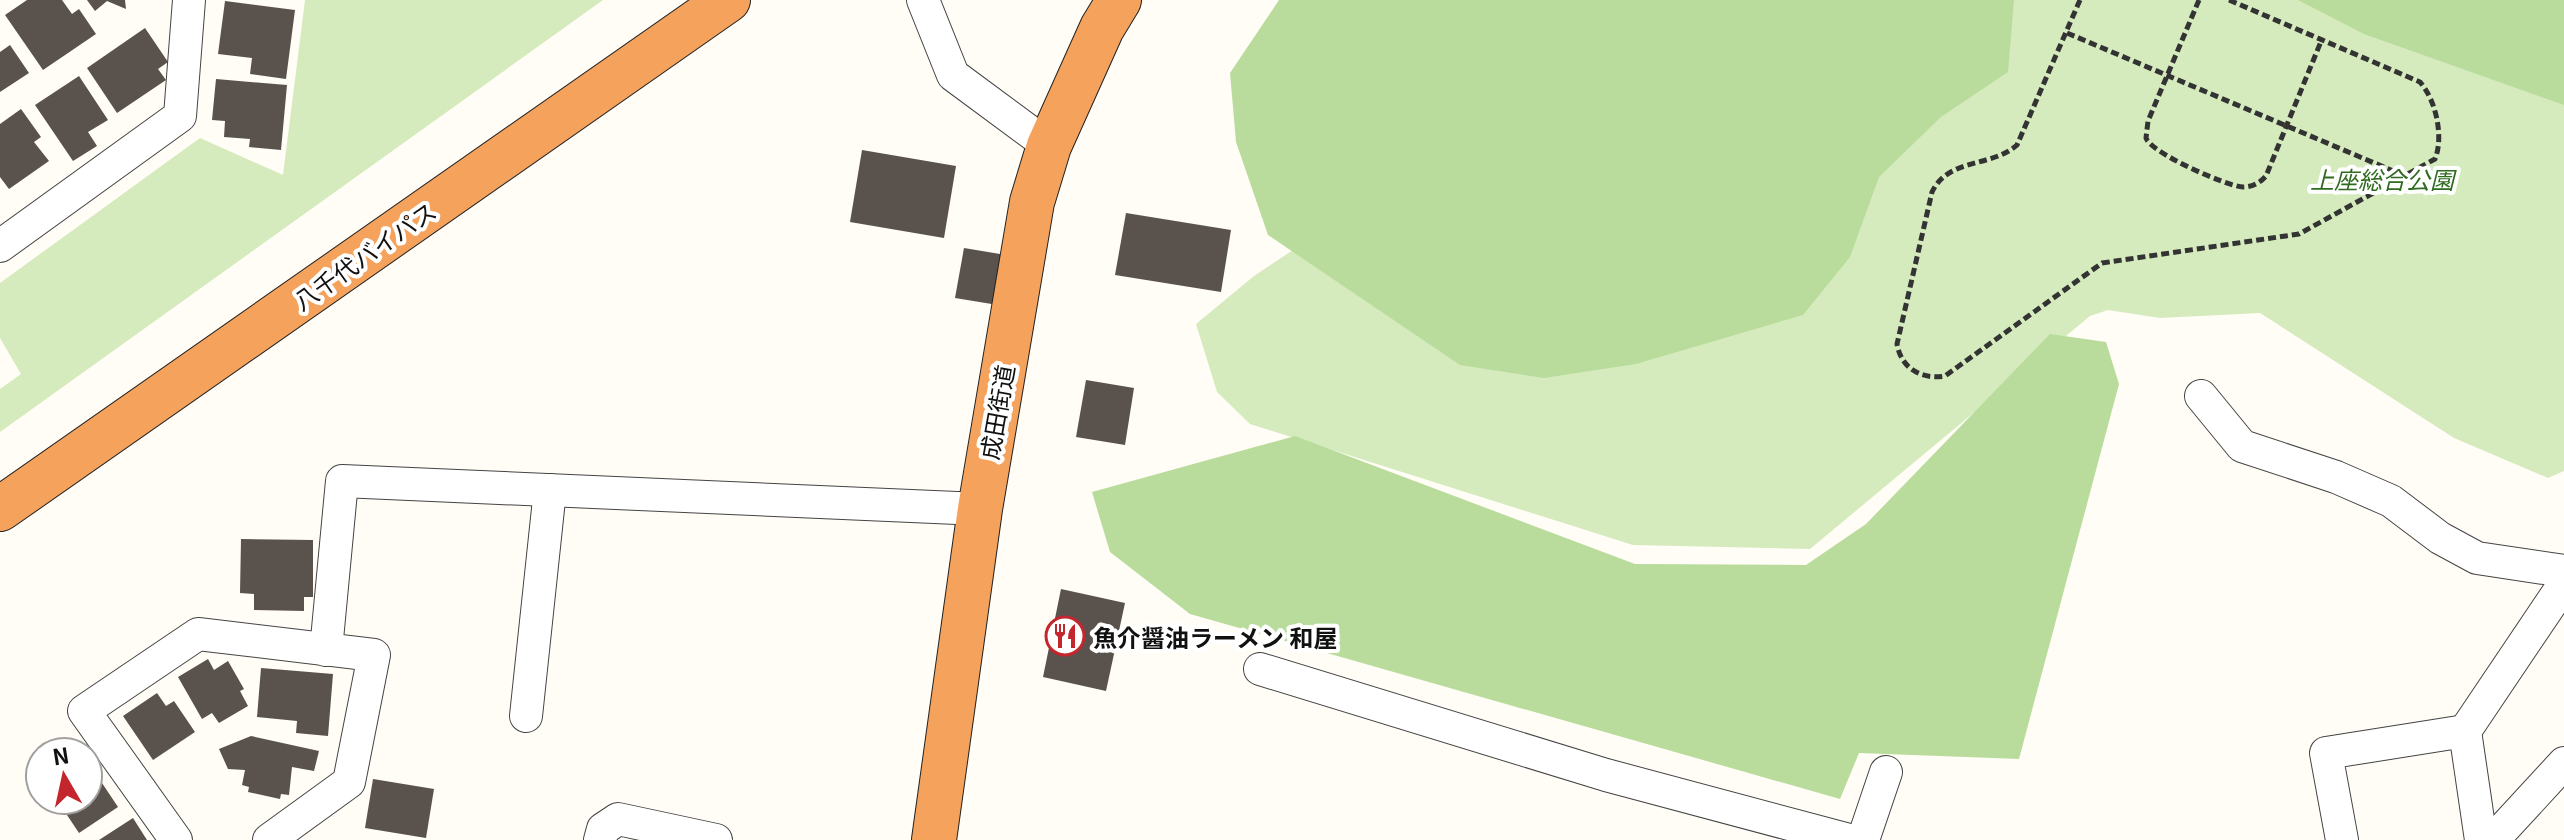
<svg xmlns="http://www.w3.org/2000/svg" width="2564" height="840" font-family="Georgia,'Noto Sans JP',serif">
	<rect width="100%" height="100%" fill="#fffdf5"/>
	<!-- green -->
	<g fill="#d5ebbd">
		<path d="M 305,0 L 603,0 L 0,432 L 0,389 L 21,374 L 0,338 L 0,283 L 200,138 L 283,175 Z"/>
		<path d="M 1973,0 L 2564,0 L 2564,471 L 2548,478 L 2454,438 L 2260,313 L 2160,318 L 2108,310 L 2090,316 L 1810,549 L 1633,545 L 1250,424 L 1217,392 L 1196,324 L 1254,276 L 1323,230 Z"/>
	</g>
	<!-- forest -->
	<g fill="#b9dc9c">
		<path d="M 1279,0 L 2014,0 L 2008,72 L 1941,117 L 1879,177 L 1850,257 L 1803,315 L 1636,364 L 1544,378 L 1460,365 L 1268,235 L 1236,142 L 1230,73 Z"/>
		<path d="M 2298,0 L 2564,0 L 2564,105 L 2364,34 Z"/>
		<path d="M 2050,334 L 2106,342 L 2119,384 L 2019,759 L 1859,753 L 1840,799 L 1190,614 L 1110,552 L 1092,492 L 1295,436 L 1635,564 L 1806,565 L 1866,524 Z"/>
	</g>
	<!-- building -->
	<g fill="#5a524d">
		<path d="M 27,0 L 62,0 L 72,14 L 79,9 L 96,34 L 43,70 L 5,15 Z"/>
		<path d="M 87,0 L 125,0 L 126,9 L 107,1 L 95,11 Z"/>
		<path d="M 225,1 L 295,10 L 286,79 L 250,74 L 252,58 L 218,54 Z"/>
		<path d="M 145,28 L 168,62 L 158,69 L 166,80 L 117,113 L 87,68 Z"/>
		<path d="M 10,45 L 29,73 L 0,92 L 0,52 Z"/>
		<path d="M 79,76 L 108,120 L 88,132 L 97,146 L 73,161 L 35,105 Z"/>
		<path d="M 216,79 L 287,85 L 281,150 L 249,147 L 250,139 L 224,137 L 225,121 L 212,120 Z"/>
		<path d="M 21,109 L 41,137 L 34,142 L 49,161 L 9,189 L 0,177 L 0,124 Z"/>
		<path d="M 862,150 L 956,166 L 944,238 L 850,222 Z"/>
		<path d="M 1126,213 L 1231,230 L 1221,292 L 1115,275 Z"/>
		<path d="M 964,248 L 1012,256 L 1004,306 L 955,298 Z"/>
		<path d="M 1086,380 L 1134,388 L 1125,445 L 1076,437 Z"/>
		<path d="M 241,539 L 313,540 L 313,597 L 304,597 L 304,611 L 254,610 L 254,594 L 240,593 Z"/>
		<path d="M 1061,589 L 1125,603 L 1106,691 L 1043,677 Z"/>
		<path d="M 208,659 L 214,670 L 228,661 L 244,689 L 240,691 L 248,706 L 219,723 L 212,713 L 202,719 L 178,677 Z"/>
		<path d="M 261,668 L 333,674 L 328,736 L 296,733 L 297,721 L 257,717 Z"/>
		<path d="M 157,693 L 166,706 L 174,701 L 195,732 L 153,760 L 123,716 Z"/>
		<path d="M 251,736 L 319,751 L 314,771 L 292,767 L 289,795 L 281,794 L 280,799 L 248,792 L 249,787 L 242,785 L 245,770 L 228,769 L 219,749 Z"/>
		<path d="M 88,762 L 118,807 L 79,833 L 61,806 L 52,812 L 44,800 L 88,800 Z"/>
		<path d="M 40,773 L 40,794 L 30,780 Z"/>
		<path d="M 373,779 L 434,789 L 426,838 L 365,828 Z"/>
		<path d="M 133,818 L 147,840 L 99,840 Z"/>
	</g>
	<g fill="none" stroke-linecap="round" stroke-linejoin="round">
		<defs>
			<g id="street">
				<path d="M 923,0 L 953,75 L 1049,146"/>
				<path d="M 0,246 L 180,116 L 189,0"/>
				<path d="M 2201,396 L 2242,446 L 2336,477 L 2391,501 L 2440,538 L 2477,558 L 2564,571"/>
				<path d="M 326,650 L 342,481 L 980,509"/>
				<path d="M 1260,669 L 1606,775 L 1849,840"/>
				<path d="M 526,716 L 550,490"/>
				<path d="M 2465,731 L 2564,584"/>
				<path d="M 176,840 L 84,711 L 198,634 L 374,655 L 349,782 L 269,840"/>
				<path d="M 600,840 L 603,829 L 618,819 L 716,840"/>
				<path d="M 1863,840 L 1886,772"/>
				<path d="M 2342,840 L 2326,753 L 2465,731 L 2481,840"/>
				<path d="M 2493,840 L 2564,763"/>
			</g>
			<g id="highway">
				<path d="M 0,509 L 728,0"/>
				<path d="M 934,840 L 980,509 L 1032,202 L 1049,146 L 1102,28 L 1119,0"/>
			</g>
		</defs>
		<!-- street casing -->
		<use href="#street" stroke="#444" stroke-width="34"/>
		<!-- highway casing -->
		<use href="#highway" stroke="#222" stroke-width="46"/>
		<!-- path -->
		<g stroke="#333" stroke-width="5" stroke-dasharray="8 4" stroke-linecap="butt">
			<path d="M 2080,0 L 2017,145 C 1991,168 1949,157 1932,192 L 1897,344 C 1901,368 1921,380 1945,376 L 2102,263 L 2299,234 L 2435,159 C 2444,137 2436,100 2420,82 L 2229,0"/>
			<path d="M 2199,0 L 2148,121 L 2146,138 C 2151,153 2226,186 2243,187 C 2252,187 2260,183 2266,176 L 2322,39"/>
			<path d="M 2067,33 L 2405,176"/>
		</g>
		<!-- street -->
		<use href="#street" stroke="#fff" stroke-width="32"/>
		<!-- highway -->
		<use href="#highway" stroke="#f5a25d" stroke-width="44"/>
	</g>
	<!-- icons -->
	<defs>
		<symbol id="restaurant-ring" viewBox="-11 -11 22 22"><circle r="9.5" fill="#fff" stroke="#c4262e" stroke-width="1.5"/><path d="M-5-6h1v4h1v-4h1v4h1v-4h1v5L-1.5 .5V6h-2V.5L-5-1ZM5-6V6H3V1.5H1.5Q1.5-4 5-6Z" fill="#c4262e"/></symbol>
	</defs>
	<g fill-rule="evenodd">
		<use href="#restaurant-ring" x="1043" y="614" width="44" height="44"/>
	</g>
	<g text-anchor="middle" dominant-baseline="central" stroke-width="8" stroke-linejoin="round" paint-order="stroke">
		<!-- park labels -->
		<g font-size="24" font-style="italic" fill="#2f6b1f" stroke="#fff">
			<text x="2382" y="178">上座総合公園</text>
		</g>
		<!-- street labels -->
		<g font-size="24" fill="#111" stroke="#fff">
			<text transform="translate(364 255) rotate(-35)">八千代バイパス</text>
			<text transform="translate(996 412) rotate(-80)">成田街道</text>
		</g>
		<!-- poi labels -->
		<g font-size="24" font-weight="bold" fill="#111" stroke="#fff" text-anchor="start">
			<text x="1093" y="636">魚介醤油ラーメン 和屋</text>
		</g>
	</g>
	<!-- north arrow -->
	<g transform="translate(64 776) rotate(351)"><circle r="38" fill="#ffffff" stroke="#a0a0a0" stroke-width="2"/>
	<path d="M0-6L14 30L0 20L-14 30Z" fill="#c4262e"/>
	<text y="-12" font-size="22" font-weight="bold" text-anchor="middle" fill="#111111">N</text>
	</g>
</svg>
